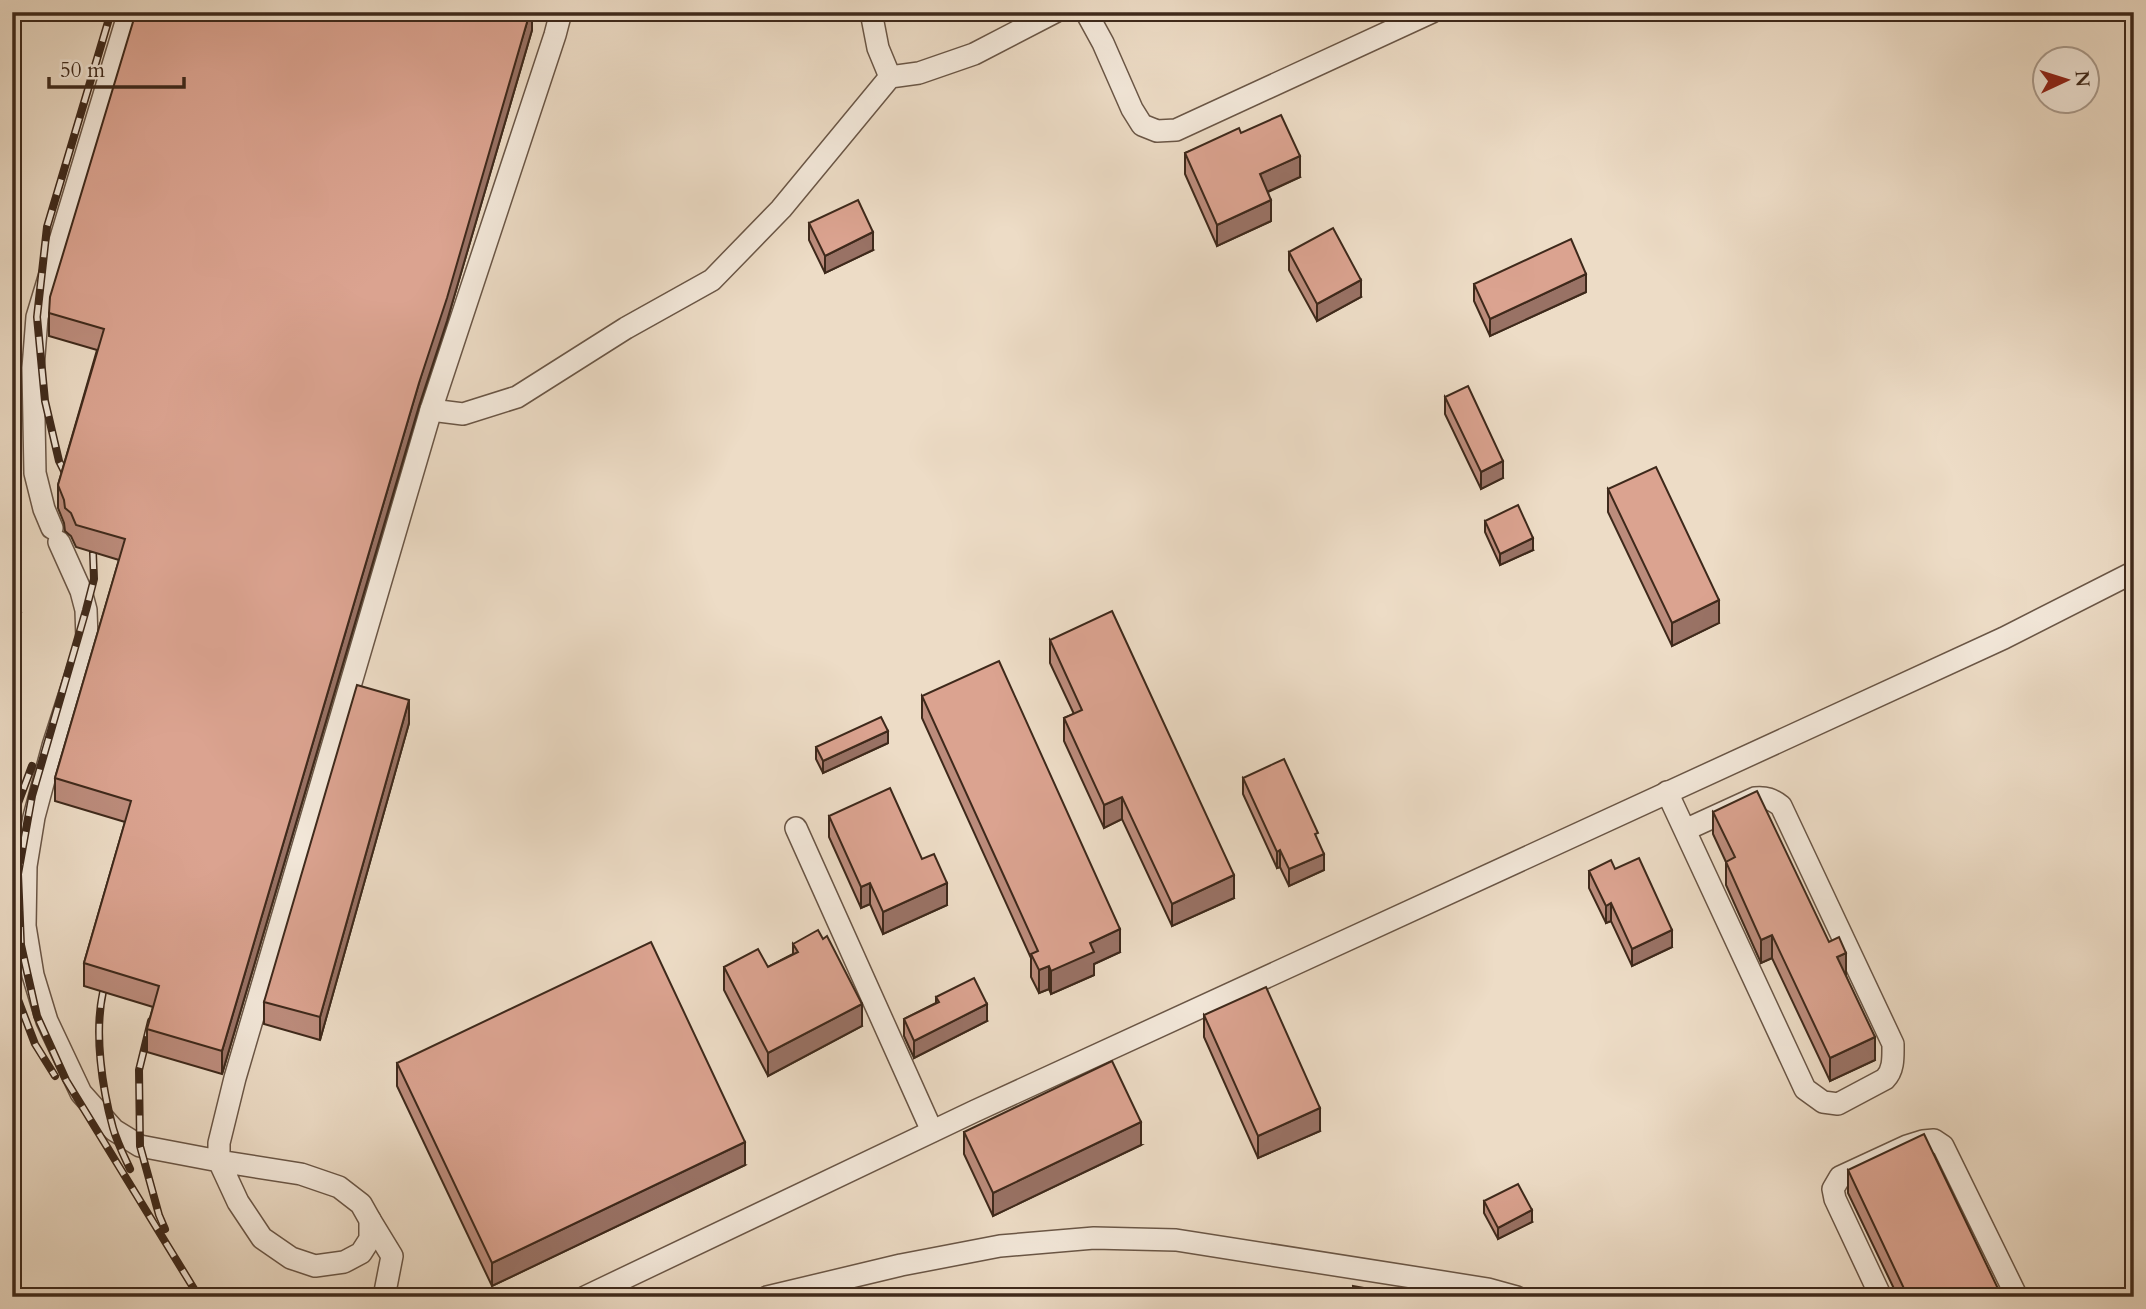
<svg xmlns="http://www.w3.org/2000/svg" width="2146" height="1309" font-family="Cardo,serif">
	<rect width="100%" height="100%" fill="#eddcc6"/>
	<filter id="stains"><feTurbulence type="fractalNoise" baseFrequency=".00286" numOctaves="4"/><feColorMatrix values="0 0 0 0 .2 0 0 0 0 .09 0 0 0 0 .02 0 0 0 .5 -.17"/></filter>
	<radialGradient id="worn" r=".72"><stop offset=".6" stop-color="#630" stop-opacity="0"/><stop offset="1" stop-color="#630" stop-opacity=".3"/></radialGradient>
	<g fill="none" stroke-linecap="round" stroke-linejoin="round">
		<defs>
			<g id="minor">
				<path d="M 871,12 L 878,48 L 890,77"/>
				<path d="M 1086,12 L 1103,43 L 1132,109 L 1142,125 L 1157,131 L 1176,130 L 1432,12"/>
				<path d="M 431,410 L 463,414 L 517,397 L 626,328 L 712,280 L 781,209 L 890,77 L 919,73 L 974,54 L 1055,12"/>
				<path d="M 52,528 L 44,509 L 35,473 L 33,368 L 37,317 L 129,12"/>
				<path d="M 59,542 L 81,591 L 86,610 L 87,640 L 53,746 L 34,817 L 26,866 L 25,926 L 33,975 L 47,1021 L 81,1093 L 114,1130 L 140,1146 L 219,1161 L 301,1174 L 339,1187 L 361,1204 L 370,1220 L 370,1239 L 361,1253 L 344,1262 L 315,1266 L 291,1258 L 262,1238 L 238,1202 L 219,1161 L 219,1143 L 235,1078 L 431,410 L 555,35 L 561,12"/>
				<path d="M 1667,792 L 1805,1089 L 1823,1102 L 1838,1104 L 1885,1079 C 1894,1070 1893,1057 1893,1044 L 1781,806 C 1772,799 1766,797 1755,798 L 1685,830"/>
				<path d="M 796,828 L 932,1131"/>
				<path d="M 370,1220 L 392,1256 L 384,1297"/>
				<path d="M 585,1297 L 975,1111 L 2004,638 L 2134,572"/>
				<path d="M 767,1297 L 901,1265 L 1000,1246 L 1094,1238 L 1176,1240 L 1488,1289 L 1517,1297"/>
				<path d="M 1881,1297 L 1835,1199 L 1833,1189 L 1840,1177 L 1907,1146 L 1923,1141 L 1934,1140 L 1943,1146 L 2017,1297"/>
			</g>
		</defs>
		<!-- minor casing -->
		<use href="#minor" stroke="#6a5646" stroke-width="24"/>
		<!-- minor -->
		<use href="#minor" stroke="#f3e8da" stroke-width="21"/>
		<defs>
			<g id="rail">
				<path d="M 67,477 L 59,461 L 45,401 L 37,317 L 47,227 L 111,12"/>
				<path d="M 93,553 L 94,579 L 86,610 L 32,796 L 18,874 L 21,945 L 37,1016 L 66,1080 L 199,1297"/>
				<path d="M 12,819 L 32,766"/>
				<path d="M 12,984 L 35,1044 L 55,1076"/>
				<path d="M 103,992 C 94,1033 102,1088 113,1128 C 117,1142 124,1156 130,1169"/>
				<path d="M 151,1021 L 139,1070 L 140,1146 L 159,1215 L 165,1229"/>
			</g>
		</defs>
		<!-- rail casing -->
		<use href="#rail" stroke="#3e291b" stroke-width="8"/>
		<!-- rail -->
		<use href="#rail" stroke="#f3e8da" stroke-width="5" stroke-dasharray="16" stroke-linecap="butt"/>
	</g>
	<!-- wall -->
	<g fill="#bc8c7c" stroke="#3e291b" stroke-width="2">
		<path d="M 532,12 L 532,30 L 447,321 L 419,406 L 222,1074 L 147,1052 L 147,1029 L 153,1007 L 84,986 L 84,963 L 125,822 L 55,801 L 55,778 L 119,560 L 76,547 L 71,536 L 65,531 L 64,523 L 58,508 L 58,485 L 97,350 L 49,336 L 49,313 Z"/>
		<path d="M 1241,133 L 1300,177 L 1268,192 L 1271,221 L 1217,246 L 1185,174 L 1185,153 Z"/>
		<path d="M 809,223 L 873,250 L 825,273 L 809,240 Z"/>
		<path d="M 1289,252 L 1361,297 L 1317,321 L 1289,270 Z"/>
		<path d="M 1474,284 L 1586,292 L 1490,336 L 1474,301 Z"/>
		<path d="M 1445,397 L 1503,478 L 1481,489 L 1445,414 Z"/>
		<path d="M 1608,489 L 1719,623 L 1672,646 L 1608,512 Z"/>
		<path d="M 1485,521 L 1533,550 L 1500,565 L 1485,532 Z"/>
		<path d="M 1050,640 L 1234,898 L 1172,926 L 1122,819 L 1104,828 L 1064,741 L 1064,718 L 1074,714 L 1050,663 Z"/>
		<path d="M 922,696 L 1120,952 L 1094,964 L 1094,975 L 1051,994 L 1049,989 L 1039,993 L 1031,977 L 1031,958 L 922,718 Z"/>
		<path d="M 409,723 L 320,1040 L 264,1024 L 264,1002 Z"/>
		<path d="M 888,743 L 823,773 L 816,759 L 816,747 Z"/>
		<path d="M 1243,778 L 1318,842 L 1324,870 L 1289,886 L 1280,867 L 1277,868 L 1243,794 Z"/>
		<path d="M 1713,812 L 1829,942 L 1846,976 L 1875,1060 L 1830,1081 L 1772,958 L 1761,963 L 1726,885 L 1726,862 L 1713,834 Z"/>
		<path d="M 829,816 L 922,859 L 947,905 L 883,934 L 870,904 L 861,908 L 829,837 Z"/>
		<path d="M 1615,869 L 1672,947 L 1632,966 L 1611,921 L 1606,923 L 1589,888 L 1589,871 Z"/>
		<path d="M 793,944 L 862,1026 L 768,1076 L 724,990 L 724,967 L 768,967 L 793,954 Z"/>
		<path d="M 936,997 L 987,1021 L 914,1058 L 904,1036 L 904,1019 L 936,1003 Z"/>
		<path d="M 1204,1015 L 1320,1131 L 1258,1158 L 1204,1037 Z"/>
		<path d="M 397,1063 L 745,1165 L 492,1286 L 397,1086 Z"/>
		<path d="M 964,1132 L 1141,1145 L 993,1216 L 964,1154 Z"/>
		<path d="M 1848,1170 L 2002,1297 L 1898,1297 L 1848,1193 Z"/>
		<path d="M 1484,1201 L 1532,1222 L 1498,1239 L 1484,1213 Z"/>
	</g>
	<!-- shaded-wall -->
	<g fill="#997265" stroke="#3e291b" stroke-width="2">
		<path d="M 530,12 L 532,12 L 532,30 L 447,321 L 419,406 L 222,1074 L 222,1051 L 419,383 Z"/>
		<path d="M 1300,156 L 1300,177 L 1260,195 L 1260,174 Z"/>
		<path d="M 1271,200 L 1271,221 L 1217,246 L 1217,225 Z"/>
		<path d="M 873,232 L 873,250 L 825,273 L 825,256 Z"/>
		<path d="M 1586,274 L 1586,292 L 1490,336 L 1490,319 Z"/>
		<path d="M 1361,280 L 1361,297 L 1317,321 L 1317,304 Z"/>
		<path d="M 1503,461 L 1503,478 L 1481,489 L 1481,472 Z"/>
		<path d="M 1533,538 L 1533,550 L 1500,565 L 1500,554 Z"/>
		<path d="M 1719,600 L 1719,623 L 1672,646 L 1672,623 Z"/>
		<path d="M 21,612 L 21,635 L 12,639 L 12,616 Z"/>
		<path d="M 409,700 L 409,723 L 320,1040 L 320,1017 Z"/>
		<path d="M 888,731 L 888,743 L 823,773 L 823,761 Z"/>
		<path d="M 1122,797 L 1122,819 L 1104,828 L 1104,805 Z"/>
		<path d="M 1280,850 L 1280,867 L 1277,868 L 1277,852 Z"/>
		<path d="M 1324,854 L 1324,870 L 1289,886 L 1289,869 Z"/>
		<path d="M 1234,875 L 1234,898 L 1172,926 L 1172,904 Z"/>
		<path d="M 870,883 L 870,904 L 861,908 L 861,887 Z"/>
		<path d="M 947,883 L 947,905 L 883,934 L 883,912 Z"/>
		<path d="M 1611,903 L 1611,921 L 1606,923 L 1606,906 Z"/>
		<path d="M 1120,929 L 1120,952 L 1094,964 L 1094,975 L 1051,994 L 1051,971 L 1090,943 Z"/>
		<path d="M 1672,930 L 1672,947 L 1632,966 L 1632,949 Z"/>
		<path d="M 1772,935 L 1772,958 L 1761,963 L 1761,940 Z"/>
		<path d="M 1846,953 L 1846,976 L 1837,980 L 1837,957 Z"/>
		<path d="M 1049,966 L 1049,989 L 1039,993 L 1039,970 Z"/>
		<path d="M 862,1004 L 862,1026 L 768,1076 L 768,1053 Z"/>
		<path d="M 987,1004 L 987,1021 L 914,1058 L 914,1041 Z"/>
		<path d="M 1875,1037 L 1875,1060 L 1830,1081 L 1830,1058 Z"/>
		<path d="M 1320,1108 L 1320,1131 L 1258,1158 L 1258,1136 Z"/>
		<path d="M 1141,1122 L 1141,1145 L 993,1216 L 993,1193 Z"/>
		<path d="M 745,1142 L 745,1165 L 492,1286 L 492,1263 Z"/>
		<path d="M 1532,1210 L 1532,1222 L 1498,1239 L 1498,1228 Z"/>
	</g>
	<!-- building -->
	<g fill="#dba390" stroke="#3e291b" stroke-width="2">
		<path d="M 136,12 L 530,12 L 447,298 L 419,383 L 222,1051 L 147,1029 L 159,986 L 84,963 L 131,801 L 55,778 L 125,539 L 76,525 L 71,513 L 65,508 L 64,500 L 58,485 L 104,329 L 49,313 L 50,297 Z"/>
		<path d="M 1281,115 L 1300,156 L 1260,174 L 1271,200 L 1217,225 L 1185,153 L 1239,128 L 1241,133 Z"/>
		<path d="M 858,200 L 873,232 L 825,256 L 809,223 Z"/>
		<path d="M 1333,228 L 1361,280 L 1317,304 L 1289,252 Z"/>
		<path d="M 1571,239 L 1586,274 L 1490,319 L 1474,284 Z"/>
		<path d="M 1468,386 L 1503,461 L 1481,472 L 1445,397 Z"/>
		<path d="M 1656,467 L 1719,600 L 1672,623 L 1608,489 Z"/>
		<path d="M 1518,505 L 1533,538 L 1500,554 L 1485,521 Z"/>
		<path d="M 12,594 L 21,612 L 12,616 Z"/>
		<path d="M 1112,611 L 1234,875 L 1172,904 L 1122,797 L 1104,805 L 1064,718 L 1082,710 L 1050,640 Z"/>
		<path d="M 999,661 L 1120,929 L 1090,943 L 1094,952 L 1051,971 L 1049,966 L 1039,970 L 1031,954 L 1038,951 L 922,696 Z"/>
		<path d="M 357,685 L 409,700 L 320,1017 L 264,1002 Z"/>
		<path d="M 881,717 L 888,731 L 823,761 L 816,747 Z"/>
		<path d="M 1284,759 L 1318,833 L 1315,834 L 1324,854 L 1289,869 L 1280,850 L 1277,852 L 1243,778 Z"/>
		<path d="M 890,788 L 922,859 L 934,854 L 947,883 L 883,912 L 870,883 L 861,887 L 829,816 Z"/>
		<path d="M 1757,791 L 1829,942 L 1839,937 L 1846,953 L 1837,957 L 1875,1037 L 1830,1058 L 1772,935 L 1761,940 L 1726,862 L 1735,857 L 1713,812 Z"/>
		<path d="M 1639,858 L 1672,930 L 1632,949 L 1611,903 L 1606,906 L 1589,871 L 1611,860 L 1615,869 Z"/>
		<path d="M 818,930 L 823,939 L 827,936 L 862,1004 L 768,1053 L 724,967 L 758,949 L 768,967 L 798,952 L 793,944 Z"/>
		<path d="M 651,942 L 745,1142 L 492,1263 L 397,1063 Z"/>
		<path d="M 974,978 L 987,1004 L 914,1041 L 904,1019 L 939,1002 L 936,997 Z"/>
		<path d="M 1266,987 L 1320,1108 L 1258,1136 L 1204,1015 Z"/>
		<path d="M 1112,1061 L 1141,1122 L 993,1193 L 964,1132 Z"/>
		<path d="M 1924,1134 L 2002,1297 L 1908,1297 L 1848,1170 Z"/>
		<path d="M 1518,1184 L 1532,1210 L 1498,1228 L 1484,1201 Z"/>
		<path d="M 1353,1286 L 1403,1295 L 1403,1297 L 1354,1297 Z"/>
		<path d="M 1282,1293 L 1282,1297 L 1241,1297 L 1241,1295 Z"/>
		<path d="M 314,1294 L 327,1297 L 313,1297 Z"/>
	</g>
	<!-- margin -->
	<rect width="2146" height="1309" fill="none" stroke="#eddcc6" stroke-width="42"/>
	<rect x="14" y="14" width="2118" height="1281" fill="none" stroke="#3e291b" stroke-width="3.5"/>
	<rect x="21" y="21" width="2104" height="1267" fill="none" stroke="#3e291b" stroke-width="2"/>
	<!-- north arrow -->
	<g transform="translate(2066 80) rotate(86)"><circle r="33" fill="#f3e8da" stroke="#ab9c8e" stroke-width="2"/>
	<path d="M0-5L12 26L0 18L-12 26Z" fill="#8f2418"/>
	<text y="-10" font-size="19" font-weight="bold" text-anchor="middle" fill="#3e291b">N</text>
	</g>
	<!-- scale -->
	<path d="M49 77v10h135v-10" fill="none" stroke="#3e291b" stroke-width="3.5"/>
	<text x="60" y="77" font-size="21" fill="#3e291b" stroke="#f3e8da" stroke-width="5" paint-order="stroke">50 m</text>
	<rect width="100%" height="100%" filter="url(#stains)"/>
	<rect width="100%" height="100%" fill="url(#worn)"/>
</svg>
